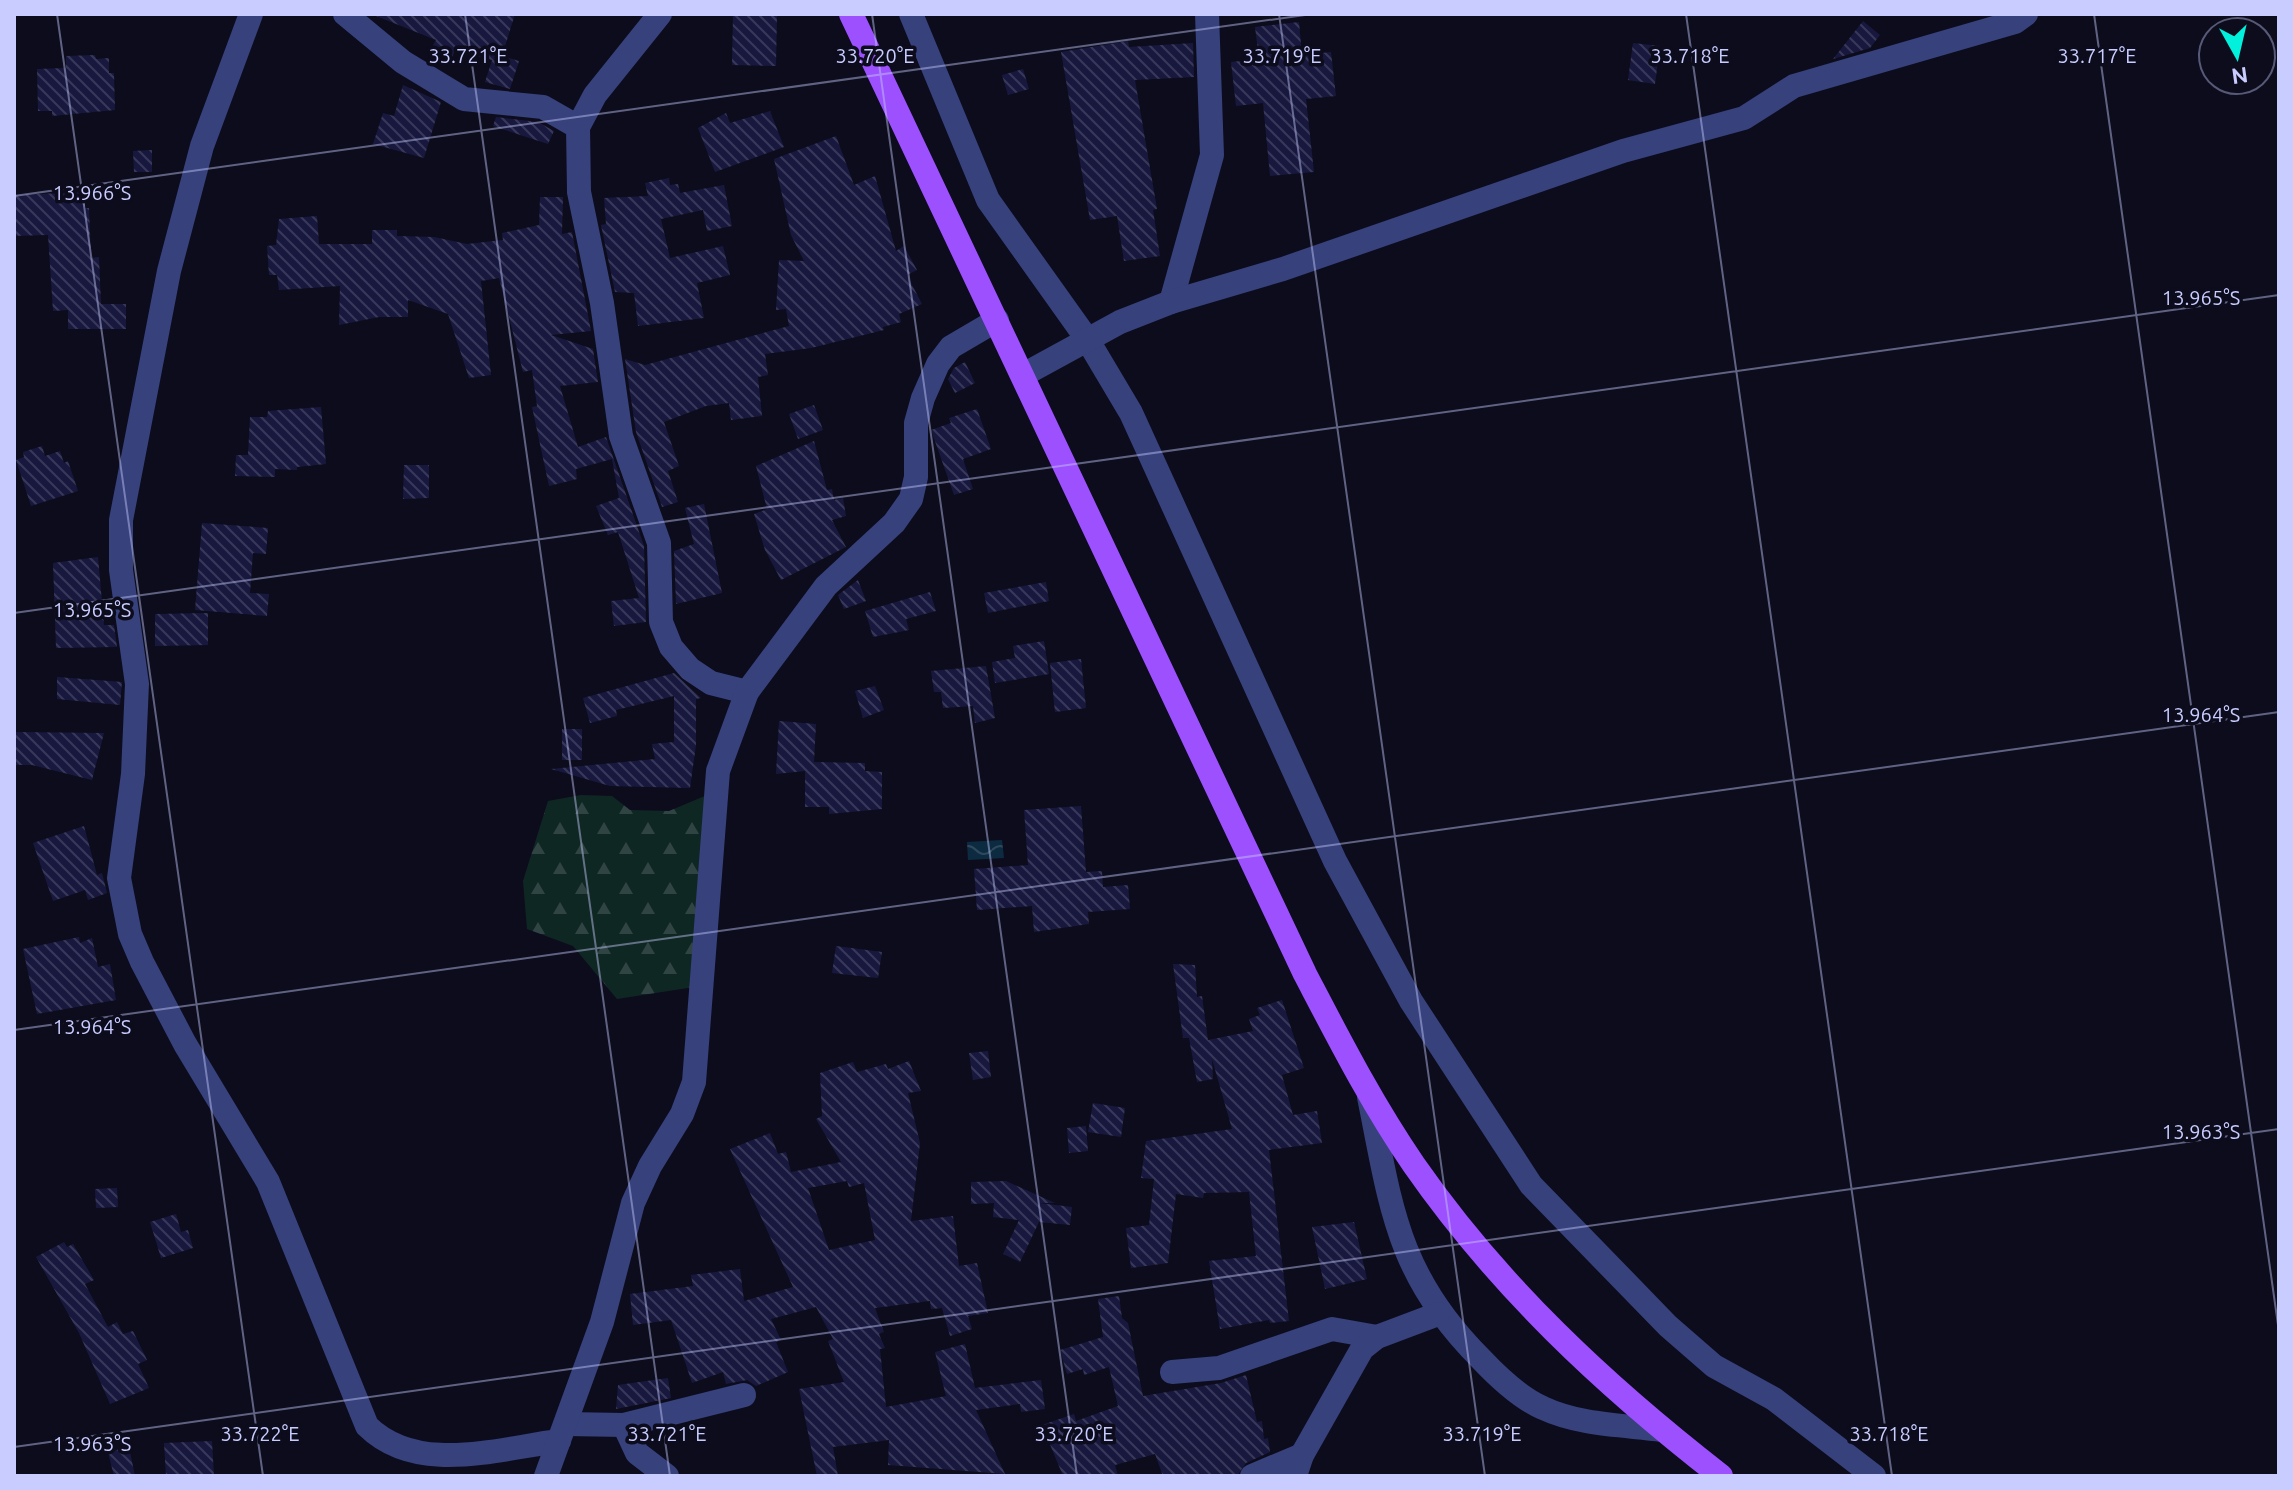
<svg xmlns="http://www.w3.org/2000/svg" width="2293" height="1490" font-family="Ubuntu,sans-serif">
	<defs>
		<pattern id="forest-firs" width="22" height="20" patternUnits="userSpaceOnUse" patternTransform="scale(2)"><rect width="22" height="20" fill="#0f2722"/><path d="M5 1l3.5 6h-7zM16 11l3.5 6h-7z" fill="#304543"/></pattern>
		<pattern id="water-waves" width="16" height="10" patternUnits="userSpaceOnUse" patternTransform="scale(2)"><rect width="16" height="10" fill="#0c2b41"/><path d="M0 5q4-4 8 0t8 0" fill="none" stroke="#2e495e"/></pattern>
		<pattern id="building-back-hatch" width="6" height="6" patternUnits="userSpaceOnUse" patternTransform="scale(2)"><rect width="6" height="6" fill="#18183e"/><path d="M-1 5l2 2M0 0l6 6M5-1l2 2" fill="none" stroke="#38385b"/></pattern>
	</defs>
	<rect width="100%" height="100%" fill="#0c0c1d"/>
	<!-- forest -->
	<path fill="url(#forest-firs)" d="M 712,793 L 694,987 L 617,999 L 573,946 L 527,929 L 523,881 L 548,801 L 581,795 L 612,796 L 630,810 L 669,811 Z"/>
	<!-- water -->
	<path fill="url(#water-waves)" d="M 1002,840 L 1004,858 L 968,860 L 967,842 Z"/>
	<!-- building -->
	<g fill="url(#building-back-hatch)" fill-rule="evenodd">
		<path d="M 371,14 L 515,14 L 502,56 L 519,61 L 510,89 L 485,82 L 492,60 L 455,51 L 452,57 L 432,47 L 436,40 Z"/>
		<path d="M 733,14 L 777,14 L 776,66 L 732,65 Z"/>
		<path d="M 1863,21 L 1880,35 L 1870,48 L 1833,59 Z"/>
		<path d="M 1299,22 L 1302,55 L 1331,52 L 1336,96 L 1306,99 L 1314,172 L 1270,176 L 1263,103 L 1236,106 L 1231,62 L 1259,59 L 1255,27 Z"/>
		<path d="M 1128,41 L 1129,47 L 1193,43 L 1194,77 L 1135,80 L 1157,209 L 1153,210 L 1160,256 L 1124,261 L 1117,216 L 1090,220 L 1061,52 Z"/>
		<path d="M 1633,43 L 1660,46 L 1655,84 L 1628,80 Z"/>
		<path d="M 95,55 L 96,59 L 109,58 L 109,73 L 114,73 L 115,110 L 52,116 L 52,111 L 38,111 L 37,69 L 66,68 L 66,56 Z"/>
		<path d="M 1023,69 L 1029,89 L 1008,95 L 1002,75 Z"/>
		<path d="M 403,85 L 441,102 L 424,158 L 373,144 L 383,113 L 394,116 Z"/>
		<path d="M 770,111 L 784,147 L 715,172 L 698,128 L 726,113 L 730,123 Z"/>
		<path d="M 496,117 L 538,122 L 554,131 L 548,144 L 493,126 Z"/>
		<path d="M 836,136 L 854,185 L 875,176 L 896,251 L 904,246 L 917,270 L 907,275 L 922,304 L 899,314 L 901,322 L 883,327 L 884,330 L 811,348 L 765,354 L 768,375 L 758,377 L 762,416 L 731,420 L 729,403 L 706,406 L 664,422 L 679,466 L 668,471 L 678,502 L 662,507 L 636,432 L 625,359 L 645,365 L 789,326 L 786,309 L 776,310 L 779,260 L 804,261 L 791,235 L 774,159 Z"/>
		<path d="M 152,150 L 152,172 L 134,172 L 133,151 Z"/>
		<path d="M 669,178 L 670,185 L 678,184 L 680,193 L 724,185 L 732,226 L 707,231 L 703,210 L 661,219 L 670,258 L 723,246 L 730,275 L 697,283 L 704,318 L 638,326 L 634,293 L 615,292 L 601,225 L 606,224 L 604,198 L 648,196 L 645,183 Z"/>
		<path d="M 85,192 L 85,208 L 89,208 L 91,258 L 99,257 L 101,304 L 126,304 L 126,329 L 68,329 L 68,310 L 53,311 L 48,235 L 14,236 L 14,195 Z"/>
		<path d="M 540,197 L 563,197 L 562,234 L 572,232 L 591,331 L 551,335 L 593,349 L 598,382 L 560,386 L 578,447 L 606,437 L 644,546 L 646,622 L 614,626 L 611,601 L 639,598 L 618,532 L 608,535 L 596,506 L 619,498 L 612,459 L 576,469 L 577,479 L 549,486 L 532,407 L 537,406 L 532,370 L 523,372 L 499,278 L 481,281 L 491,375 L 469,378 L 448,314 L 408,300 L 408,317 L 379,317 L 339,325 L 340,286 L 279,290 L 277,275 L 269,275 L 267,246 L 276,245 L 279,219 L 317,216 L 319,244 L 372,244 L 372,230 L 397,230 L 397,236 L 434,237 L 467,244 L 503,240 L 502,233 L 539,225 Z"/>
		<path d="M 965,362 L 975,383 L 955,393 L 948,379 L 954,368 Z"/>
		<path d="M 814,405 L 823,430 L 798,439 L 789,414 Z"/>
		<path d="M 321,407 L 326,464 L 297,467 L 297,470 L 275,469 L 275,477 L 235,476 L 236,455 L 248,455 L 250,417 L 267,417 L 268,411 Z"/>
		<path d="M 977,409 L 991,449 L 963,459 L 973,489 L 954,495 L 931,430 L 951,423 L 949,418 Z"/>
		<path d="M 814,441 L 827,490 L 832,489 L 834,500 L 843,498 L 846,516 L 832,520 L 846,547 L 781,580 L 765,550 L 754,514 L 767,509 L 756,466 Z"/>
		<path d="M 42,446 L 45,456 L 60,451 L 64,463 L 68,461 L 78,491 L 31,506 L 16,460 L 24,457 L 23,452 Z"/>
		<path d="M 404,465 L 429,465 L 429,498 L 403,499 Z"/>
		<path d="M 704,504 L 722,593 L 676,604 L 674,551 L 694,544 L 685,508 Z"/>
		<path d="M 202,523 L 268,528 L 266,554 L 253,553 L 250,593 L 269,594 L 267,616 L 195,610 Z"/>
		<path d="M 98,557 L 104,625 L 114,625 L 117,647 L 56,648 L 53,563 Z"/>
		<path d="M 858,580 L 866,601 L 844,609 L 838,595 Z"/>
		<path d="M 1046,582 L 1049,601 L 988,613 L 984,593 Z"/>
		<path d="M 930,592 L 936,611 L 906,619 L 909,630 L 873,637 L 865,611 Z"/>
		<path d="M 208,613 L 208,645 L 155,646 L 155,614 Z"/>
		<path d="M 1044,641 L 1049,674 L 995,683 L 992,662 L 1015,658 L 1013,646 Z"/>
		<path d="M 1081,659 L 1086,708 L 1055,712 L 1050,663 Z"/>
		<path d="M 986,666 L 995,718 L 975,723 L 973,706 L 943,708 L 941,692 L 934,692 L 931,671 Z"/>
		<path d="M 674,673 L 701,698 L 696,699 L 696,745 L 690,788 L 610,786 L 551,769 L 655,759 L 652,744 L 674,742 L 674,696 L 616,710 L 617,716 L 590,723 L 583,698 Z"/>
		<path d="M 57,677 L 122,682 L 120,705 L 57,699 Z"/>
		<path d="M 875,686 L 884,710 L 863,718 L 855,691 Z"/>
		<path d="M 779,721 L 816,724 L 814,762 L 865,763 L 865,771 L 882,772 L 882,809 L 829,814 L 829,807 L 805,807 L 805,771 L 776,774 Z"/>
		<rect x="562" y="729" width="20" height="31"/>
		<path d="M 14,732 L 104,733 L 92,780 L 32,765 L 14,765 Z"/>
		<path d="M 1081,806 L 1086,872 L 1102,871 L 1103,887 L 1128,885 L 1130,909 L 1088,912 L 1089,924 L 1034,932 L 1032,906 L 977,910 L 974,869 L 1028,865 L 1024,810 Z"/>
		<path d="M 84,826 L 97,875 L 102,873 L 107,893 L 88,900 L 85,890 L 53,901 L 33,843 Z"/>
		<path d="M 79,937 L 80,943 L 92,938 L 98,967 L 110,964 L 116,1000 L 37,1014 L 23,949 Z"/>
		<path d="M 836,946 L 882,952 L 878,978 L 832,973 Z"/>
		<path d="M 1173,964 L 1195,965 L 1197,997 L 1202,996 L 1208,1040 L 1253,1031 L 1249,1019 L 1260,1015 L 1257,1008 L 1282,1000 L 1304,1068 L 1282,1075 L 1293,1115 L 1317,1111 L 1322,1143 L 1269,1150 L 1289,1321 L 1270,1323 L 1269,1320 L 1220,1329 L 1209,1261 L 1256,1256 L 1249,1192 L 1204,1193 L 1203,1198 L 1176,1194 L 1168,1263 L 1131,1268 L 1126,1228 L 1149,1225 L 1154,1179 L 1141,1178 L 1146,1141 L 1232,1129 L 1212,1059 L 1213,1079 L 1197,1082 L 1189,1038 L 1183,1038 Z"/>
		<path d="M 988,1051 L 991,1077 L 973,1080 L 969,1053 Z"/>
		<path d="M 909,1061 L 921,1091 L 908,1093 L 920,1143 L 911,1221 L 953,1216 L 959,1266 L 977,1263 L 988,1313 L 968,1316 L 972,1329 L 950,1336 L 942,1308 L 931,1309 L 930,1301 L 875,1308 L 884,1332 L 879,1334 L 885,1348 L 880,1349 L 886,1407 L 946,1396 L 935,1352 L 965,1344 L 975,1388 L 1041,1380 L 1045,1409 L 1021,1412 L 1020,1404 L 976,1410 L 1005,1474 L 888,1465 L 889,1440 L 833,1447 L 838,1476 L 817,1476 L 799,1389 L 844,1382 L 828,1341 L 833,1339 L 816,1307 L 771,1319 L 781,1340 L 776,1342 L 788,1372 L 756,1386 L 747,1380 L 726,1384 L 723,1372 L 692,1383 L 671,1320 L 633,1325 L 630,1294 L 693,1286 L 691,1275 L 740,1269 L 744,1301 L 793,1287 L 730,1149 L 770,1133 L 778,1154 L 786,1152 L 791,1172 L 841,1162 L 816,1119 L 822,1116 L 820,1073 L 853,1062 L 857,1072 L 886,1064 L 888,1069 ZM 847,1181 L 849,1187 L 864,1183 L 875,1240 L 829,1250 L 808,1188 Z"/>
		<path d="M 1093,1103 L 1125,1108 L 1121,1137 L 1088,1132 Z"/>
		<path d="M 1086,1126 L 1088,1151 L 1069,1153 L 1067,1128 Z"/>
		<path d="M 1006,1181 L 1055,1203 L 1039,1203 L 1072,1207 L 1070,1225 L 1039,1222 L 1020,1262 L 1003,1254 L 1019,1220 L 993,1217 L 994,1203 L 971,1204 L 971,1182 Z"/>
		<path d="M 117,1188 L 118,1207 L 96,1208 L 95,1189 Z"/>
		<path d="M 176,1214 L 181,1232 L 188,1230 L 193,1248 L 161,1258 L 150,1222 Z"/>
		<path d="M 1354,1222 L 1367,1279 L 1325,1289 L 1312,1227 Z"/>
		<path d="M 64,1242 L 67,1247 L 73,1244 L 94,1280 L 85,1284 L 108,1327 L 117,1322 L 123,1334 L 133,1331 L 147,1360 L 138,1364 L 149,1388 L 110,1404 L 79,1333 L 36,1257 Z"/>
		<path d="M 1119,1296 L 1122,1318 L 1128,1323 L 1143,1396 L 1221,1383 L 1246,1375 L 1257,1422 L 1262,1421 L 1264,1439 L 1268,1438 L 1270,1452 L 1246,1463 L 1237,1476 L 1163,1476 L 1155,1454 L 1115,1465 L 1118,1476 L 1063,1476 L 1042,1425 L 1074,1414 L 1076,1421 L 1118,1406 L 1109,1367 L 1084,1375 L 1083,1369 L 1067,1374 L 1060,1350 L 1103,1337 L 1098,1299 Z"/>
		<path d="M 668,1378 L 671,1398 L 616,1409 L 618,1385 Z"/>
		<path d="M 212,1441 L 214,1476 L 166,1476 L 164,1443 Z"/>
		<path d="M 129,1447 L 135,1476 L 114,1476 L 108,1452 Z"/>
	</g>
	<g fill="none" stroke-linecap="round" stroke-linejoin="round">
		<!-- minor -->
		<g stroke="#37417c" stroke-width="24">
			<path d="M 251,14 L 202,146 L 169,271 L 121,520 L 121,570 L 137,684 L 133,774 L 119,878 L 130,934 L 142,962 L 185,1044 L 268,1182 L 367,1426 C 417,1475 496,1449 559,1441"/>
			<path d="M 345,14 L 403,62 L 464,99 L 543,107 L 578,127"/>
			<path d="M 660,14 L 595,95 L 578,127 L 579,192 L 602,303 L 621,436 L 659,543 L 661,622 L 671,647 L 690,669 L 711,683 L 747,692"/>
			<path d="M 911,14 L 988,200 L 1087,339 L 1131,413 L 1335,861 L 1411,1001 L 1531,1185 L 1668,1326 L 1714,1366 L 1774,1399 L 1874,1476"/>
			<path d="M 1171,302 L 1212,155 L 1207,14"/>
			<path d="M 1023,375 L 1120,322 L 1171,302 L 1283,269 L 1623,151 L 1744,118 L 1794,86 L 2015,22 L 2026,14"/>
			<path d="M 1369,1097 C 1391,1207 1397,1275 1481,1359 C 1498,1377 1520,1398 1543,1408 C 1579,1425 1623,1425 1662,1430"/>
			<path d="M 1172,1372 L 1219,1368 L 1332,1329 L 1377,1337"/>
			<path d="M 566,1424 L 624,1425 L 744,1395"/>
			<path d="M 624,1425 L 637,1453 L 667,1476"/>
			<path d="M 546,1476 L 602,1322 L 633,1203 L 650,1166 L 682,1114 L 694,1082 L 718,771 L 747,692 L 826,586 L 894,523 L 911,499 L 916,477 L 916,423 L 923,398 L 938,364 L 951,347 L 997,320"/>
			<path d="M 1252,1476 L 1302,1455"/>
			<path d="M 1295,1476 L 1302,1455 L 1362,1349 L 1377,1337 L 1438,1314"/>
		</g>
		<!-- major -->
		<path stroke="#9c50fe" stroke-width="24" d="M 851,14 L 1305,974 C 1339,1039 1372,1104 1414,1165 C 1499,1287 1604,1385 1721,1476"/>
	</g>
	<!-- ticks -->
	<path fill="none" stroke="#c8ccff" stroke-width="2" stroke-opacity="0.45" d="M 57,14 L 263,1476M 465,14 L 670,1476M 872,14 L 1077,1476M 1279,14 L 1485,1476M 1686,14 L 1892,1476M 2094,14 L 2279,1332M 14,196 L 1312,14M 14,613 L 2279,295M 14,1030 L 2279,712M 14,1447 L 2279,1129"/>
	<g font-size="20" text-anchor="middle" fill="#c8ccff" stroke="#0c0c1d" stroke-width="7" stroke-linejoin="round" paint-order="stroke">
		<text x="468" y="63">33.721°E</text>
		<text x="875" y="63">33.720°E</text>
		<text x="1282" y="63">33.719°E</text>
		<text x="1690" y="63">33.718°E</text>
		<text x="2097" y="63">33.717°E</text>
		<text x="92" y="200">13.966°S</text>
		<text x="2201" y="305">13.965°S</text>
		<text x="92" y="617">13.965°S</text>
		<text x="2201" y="722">13.964°S</text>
		<text x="92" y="1034">13.964°S</text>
		<text x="2201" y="1139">13.963°S</text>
		<text x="260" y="1441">33.722°E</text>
		<text x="667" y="1441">33.721°E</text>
		<text x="1074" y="1441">33.720°E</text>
		<text x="1482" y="1441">33.719°E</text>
		<text x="1889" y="1441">33.718°E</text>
		<text x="92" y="1451">13.963°S</text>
	</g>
	<!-- border -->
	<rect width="2293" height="1490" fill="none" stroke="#c8ccff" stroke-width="32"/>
	<!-- north arrow -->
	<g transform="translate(2237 56) rotate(172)"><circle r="38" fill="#0c0c1d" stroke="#575977" stroke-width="2"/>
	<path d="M0-6L14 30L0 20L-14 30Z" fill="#01f1dc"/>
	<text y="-12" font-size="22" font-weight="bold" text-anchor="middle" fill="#c8ccff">N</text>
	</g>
</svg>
